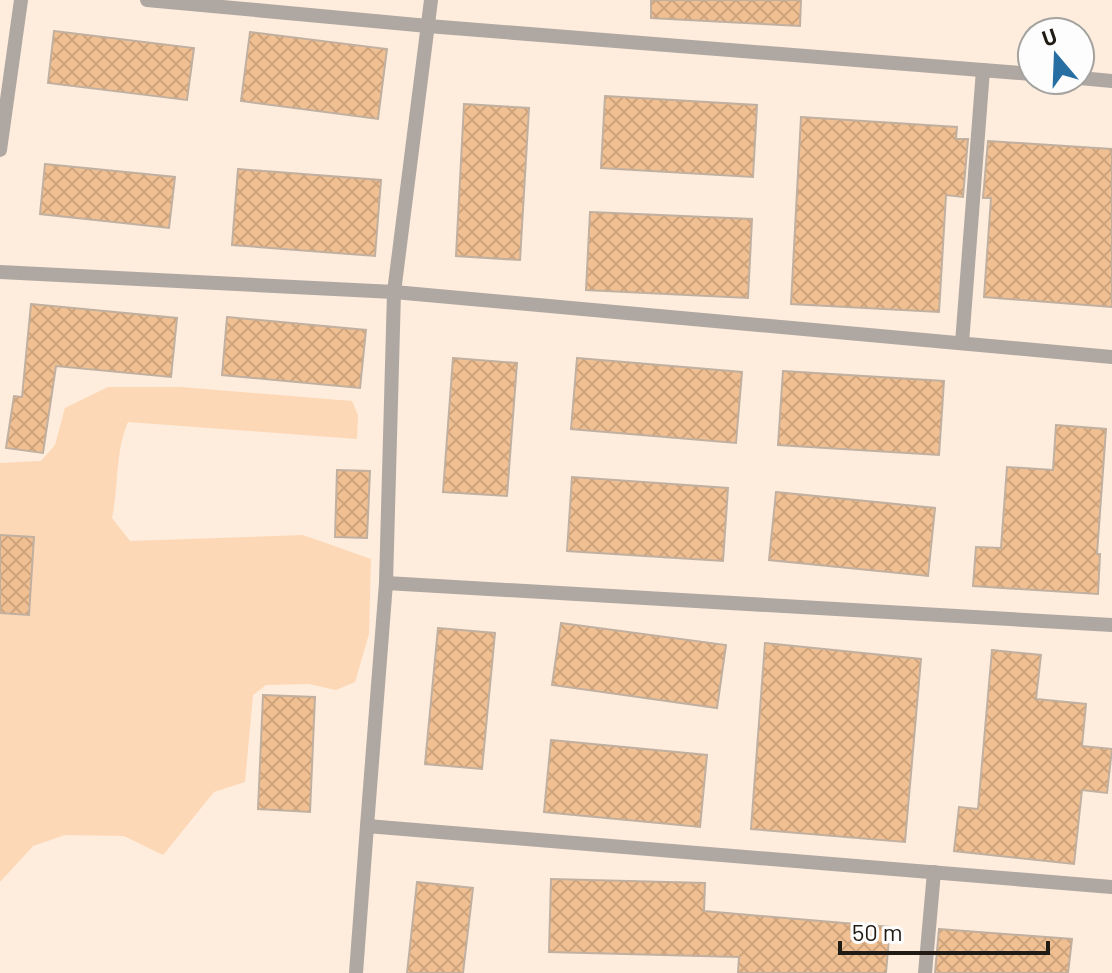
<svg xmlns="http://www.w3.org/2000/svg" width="1112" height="973" font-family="Barlow,sans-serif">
	<defs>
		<pattern id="building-cross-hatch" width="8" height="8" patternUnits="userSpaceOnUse" patternTransform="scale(2)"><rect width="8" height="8" fill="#f1c092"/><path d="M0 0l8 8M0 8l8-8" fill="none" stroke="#cea47d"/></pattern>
	</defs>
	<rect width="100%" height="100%" fill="#feecdc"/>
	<!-- grass -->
	<path fill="#fdd8b6" d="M 108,387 L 181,387 L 352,401 L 358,415 L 357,439 L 128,422 C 115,452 119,485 112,518 L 130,541 L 303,535 L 371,559 L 369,634 L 355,682 L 336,690 L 309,684 L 266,685 L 253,695 L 245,782 L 214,792 L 163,855 L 124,836 L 65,835 L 33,846 L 0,882 L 0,463 L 41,461 L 55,445 L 65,408 Z"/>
	<!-- building -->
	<g fill="url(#building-cross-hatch)" stroke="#c1b0a0" stroke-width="2">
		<path d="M 651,0 L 801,0 L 800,26 L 651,18 Z"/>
		<path d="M 54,31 L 194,48 L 187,100 L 48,83 Z"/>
		<path d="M 250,32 L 387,49 L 378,119 L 241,101 Z"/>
		<path d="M 605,96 L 757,105 L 753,177 L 601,168 Z"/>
		<path d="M 464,104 L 529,108 L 520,260 L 456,256 Z"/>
		<path d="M 801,117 L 957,127 L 956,139 L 968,139 L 963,197 L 946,195 L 939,312 L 791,304 Z"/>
		<path d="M 988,141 L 1112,149 L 1112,307 L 984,297 L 991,198 L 983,198 Z"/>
		<path d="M 45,164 L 175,177 L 169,228 L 40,214 Z"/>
		<path d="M 238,169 L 381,180 L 375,256 L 232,245 Z"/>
		<path d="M 590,212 L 752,219 L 748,298 L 586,290 Z"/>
		<path d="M 31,304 L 177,318 L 171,377 L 56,366 L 43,453 L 6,448 L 14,396 L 22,397 Z"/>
		<path d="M 227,317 L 366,330 L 360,388 L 222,375 Z"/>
		<path d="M 453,358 L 517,363 L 507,496 L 443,492 Z"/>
		<path d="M 577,358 L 742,372 L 736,443 L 571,429 Z"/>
		<path d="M 783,371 L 944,381 L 939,455 L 778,445 Z"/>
		<path d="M 1056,425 L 1106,429 L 1097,554 L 1100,554 L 1098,594 L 973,586 L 976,547 L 1001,548 L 1007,467 L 1053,470 Z"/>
		<path d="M 337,470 L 370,471 L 367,538 L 335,537 Z"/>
		<path d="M 572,477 L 728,488 L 723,561 L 567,551 Z"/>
		<path d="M 776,492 L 935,508 L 928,576 L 769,560 Z"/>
		<path d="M 0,535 L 34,537 L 29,615 L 0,613 Z"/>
		<path d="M 561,623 L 726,645 L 717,708 L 552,685 Z"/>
		<path d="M 438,628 L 495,633 L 482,769 L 425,764 Z"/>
		<path d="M 765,643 L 921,659 L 905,842 L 751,829 Z"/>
		<path d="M 992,650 L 1041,655 L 1036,699 L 1086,704 L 1082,746 L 1112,749 L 1107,793 L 1082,790 L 1074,864 L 954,851 L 959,807 L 978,809 Z"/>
		<path d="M 263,695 L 315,697 L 310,812 L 258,809 Z"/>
		<path d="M 551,740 L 707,755 L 700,827 L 544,812 Z"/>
		<path d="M 551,879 L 705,883 L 704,911 L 890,927 L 886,973 L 738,973 L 739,957 L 549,952 Z"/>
		<path d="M 417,882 L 473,888 L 463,973 L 407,973 Z"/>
		<path d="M 939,929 L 1072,939 L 1068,973 L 935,973 Z"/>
	</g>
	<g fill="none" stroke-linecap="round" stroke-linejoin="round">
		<!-- service -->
		<g stroke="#afa7a1" stroke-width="14">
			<path d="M 147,0 L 428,26 L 1032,74"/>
			<path d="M 1080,78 L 1112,81"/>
			<path d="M 0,150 L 21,0"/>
			<path d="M 0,272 L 394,292 L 1112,357"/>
			<path d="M 962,343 L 983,70"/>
			<path d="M 386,583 L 1112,625"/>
			<path d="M 367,826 L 386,583 L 394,292 L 431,0"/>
			<path d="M 356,973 L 367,826 L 1112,887"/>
			<path d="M 925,973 L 934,872"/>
		</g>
	</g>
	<!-- north arrow -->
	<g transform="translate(1056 56) rotate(341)"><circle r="38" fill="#fdfdfd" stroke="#a5a3a0" stroke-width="2"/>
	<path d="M0-6L14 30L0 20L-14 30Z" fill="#276fa3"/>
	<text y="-12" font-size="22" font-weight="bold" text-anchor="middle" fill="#211b15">U</text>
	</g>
	<!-- scale -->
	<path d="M840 941v12h208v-12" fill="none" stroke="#211b15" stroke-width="4"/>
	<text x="852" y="941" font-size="24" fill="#211b15" stroke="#fdfdfd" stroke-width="6" paint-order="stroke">50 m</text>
</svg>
